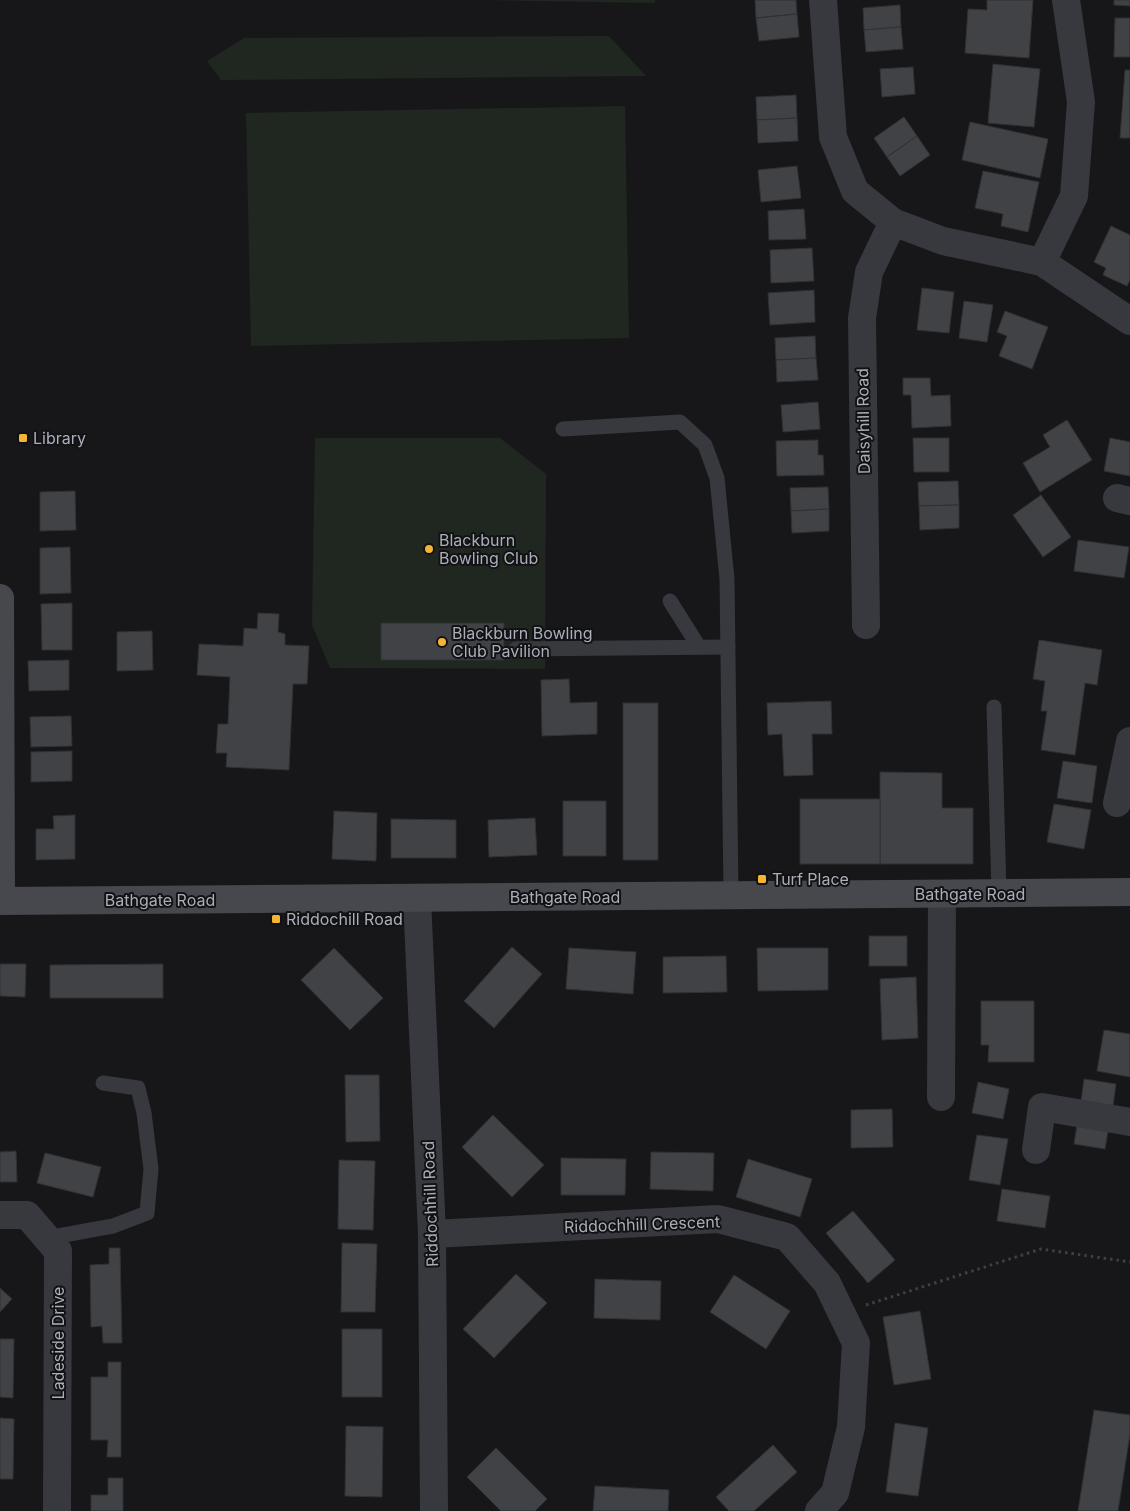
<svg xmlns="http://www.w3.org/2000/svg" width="1130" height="1511" font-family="Inter,sans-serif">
	<rect width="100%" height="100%" fill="#171719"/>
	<!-- green -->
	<g fill="#1f2720">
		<path d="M 481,0 L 655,0 L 655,3 Z"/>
		<path d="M 609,36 L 646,76 L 221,80 L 207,61 L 244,38 Z"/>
		<path d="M 625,106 L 629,338 L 251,346 L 246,113 Z"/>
		<path d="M 315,438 L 500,438 L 546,474 L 545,669 L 330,668 L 312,625 Z"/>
	</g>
	<!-- building -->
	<g fill="#414246" stroke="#313135">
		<path d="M 755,0 L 796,0 L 797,14 L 756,18 Z"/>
		<path d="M 987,0 L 1033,0 L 1029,58 L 965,53 L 968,9 L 987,10 Z"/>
		<path d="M 1114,0 L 1130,0 L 1130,6 L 1114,5 Z"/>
		<path d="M 900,5 L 901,27 L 864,30 L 863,8 Z"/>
		<path d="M 797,14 L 799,37 L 759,41 L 756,18 Z"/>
		<path d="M 1115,18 L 1130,18 L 1130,57 L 1114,57 Z"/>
		<path d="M 901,27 L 903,49 L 866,52 L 864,30 Z"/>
		<path d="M 993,64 L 1040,69 L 1034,127 L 988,123 Z"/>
		<path d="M 913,67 L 915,94 L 882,97 L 880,69 Z"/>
		<path d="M 1125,70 L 1130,70 L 1130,138 L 1120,138 Z"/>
		<path d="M 796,95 L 797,118 L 757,120 L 756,97 Z"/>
		<path d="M 904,117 L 917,136 L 887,157 L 874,138 Z"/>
		<path d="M 797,118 L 798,141 L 758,143 L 757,120 Z"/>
		<path d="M 970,122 L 1048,139 L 1040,178 L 962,160 Z"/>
		<path d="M 917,136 L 930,155 L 900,176 L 887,157 Z"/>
		<path d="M 797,166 L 801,198 L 761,202 L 758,170 Z"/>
		<path d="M 983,171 L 1039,182 L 1028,232 L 1001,226 L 1003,214 L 975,208 Z"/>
		<path d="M 804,209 L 806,239 L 769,240 L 768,211 Z"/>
		<path d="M 1111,226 L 1130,235 L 1130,280 L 1127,286 L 1103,275 L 1106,268 L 1094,262 Z"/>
		<path d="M 812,248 L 814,281 L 771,283 L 770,250 Z"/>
		<path d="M 922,288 L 954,292 L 949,333 L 917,330 Z"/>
		<path d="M 814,290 L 815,322 L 770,325 L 768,293 Z"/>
		<path d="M 964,301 L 993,305 L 987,342 L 959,338 Z"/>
		<path d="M 1005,311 L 1048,327 L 1032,369 L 999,356 L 1007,336 L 997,332 Z"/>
		<path d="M 815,336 L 816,358 L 776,360 L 775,338 Z"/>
		<path d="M 816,358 L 818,380 L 777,382 L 776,360 Z"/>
		<path d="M 903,378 L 930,378 L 931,396 L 950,395 L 951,426 L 912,428 L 911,395 L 903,395 Z"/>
		<path d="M 818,402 L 820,429 L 783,432 L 781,405 Z"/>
		<path d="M 1067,420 L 1092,460 L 1040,492 L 1023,463 L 1050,447 L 1043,435 Z"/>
		<path d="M 913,438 L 949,438 L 949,472 L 914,472 Z"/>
		<path d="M 1110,438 L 1130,442 L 1130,476 L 1104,471 Z"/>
		<path d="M 818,440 L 818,455 L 823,455 L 824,475 L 777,476 L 776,441 Z"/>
		<path d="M 958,481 L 959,505 L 919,506 L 918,482 Z"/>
		<path d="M 828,487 L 829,509 L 791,511 L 790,488 Z"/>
		<path d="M 75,491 L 76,530 L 40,531 L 40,492 Z"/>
		<path d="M 1041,495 L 1071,537 L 1043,557 L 1013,515 Z"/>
		<path d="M 959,505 L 959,528 L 920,530 L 919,506 Z"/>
		<path d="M 829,509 L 829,531 L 792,533 L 791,511 Z"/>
		<path d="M 1078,540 L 1129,547 L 1124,578 L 1074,571 Z"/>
		<path d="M 70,547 L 71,593 L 40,594 L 40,548 Z"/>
		<path d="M 72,603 L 72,650 L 42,650 L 41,604 Z"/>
		<path d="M 258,613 L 279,614 L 278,632 L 285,634 L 285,645 L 309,646 L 307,684 L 293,684 L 289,770 L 226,767 L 227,753 L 216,753 L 218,724 L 228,724 L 230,677 L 197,675 L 199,644 L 243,646 L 244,628 L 257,629 Z"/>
		<rect x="381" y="623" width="123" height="37"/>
		<path d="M 152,631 L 153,670 L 117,671 L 117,632 Z"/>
		<path d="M 1039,640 L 1102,650 L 1097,685 L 1085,683 L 1075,755 L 1041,750 L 1047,711 L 1041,711 L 1045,681 L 1033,679 Z"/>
		<path d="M 69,660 L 69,690 L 29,691 L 28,661 Z"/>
		<path d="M 569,679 L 570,703 L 597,702 L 597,734 L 542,736 L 541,680 Z"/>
		<path d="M 831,701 L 832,734 L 812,734 L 813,775 L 784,776 L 782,734 L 768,735 L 767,703 Z"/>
		<rect x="623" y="703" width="35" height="157"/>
		<path d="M 71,716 L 72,746 L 31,747 L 30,717 Z"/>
		<path d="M 72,751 L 72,781 L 31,782 L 31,752 Z"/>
		<path d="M 1063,761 L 1097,766 L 1092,803 L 1057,798 Z"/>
		<path d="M 880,772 L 942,773 L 942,808 L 973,808 L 973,864 L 880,864 Z"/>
		<rect x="800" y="799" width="80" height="65"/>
		<rect x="563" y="801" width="43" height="55"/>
		<path d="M 1054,804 L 1091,810 L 1084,849 L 1047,842 Z"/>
		<path d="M 334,811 L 377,813 L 376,861 L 332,859 Z"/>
		<path d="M 75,815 L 75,859 L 36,860 L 36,829 L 54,829 L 53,816 Z"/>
		<path d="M 535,818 L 537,855 L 489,857 L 488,820 Z"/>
		<path d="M 391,819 L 456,820 L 456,858 L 391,858 Z"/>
		<rect x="869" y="936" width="38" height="30"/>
		<path d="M 512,947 L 542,974 L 494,1028 L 464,1001 Z"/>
		<path d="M 334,948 L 383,998 L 350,1030 L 301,980 Z"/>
		<path d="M 569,948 L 636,952 L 633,994 L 566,989 Z"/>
		<path d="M 757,948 L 828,948 L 828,990 L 758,991 Z"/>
		<path d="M 726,956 L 727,992 L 663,993 L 663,957 Z"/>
		<path d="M 0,964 L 26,964 L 25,997 L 0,996 Z"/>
		<path d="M 163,964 L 163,998 L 50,998 L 50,965 Z"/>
		<path d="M 916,977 L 918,1038 L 882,1040 L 880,979 Z"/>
		<path d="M 981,1001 L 1034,1001 L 1034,1062 L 988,1062 L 989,1045 L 981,1045 Z"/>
		<path d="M 1104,1030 L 1130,1034 L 1130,1077 L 1097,1071 Z"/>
		<path d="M 345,1075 L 379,1075 L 380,1141 L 346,1142 Z"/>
		<path d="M 1084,1079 L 1116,1084 L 1112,1113 L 1080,1109 Z"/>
		<path d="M 978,1082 L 1009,1089 L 1003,1119 L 972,1113 Z"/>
		<path d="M 892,1109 L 893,1147 L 851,1148 L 851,1110 Z"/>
		<path d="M 493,1115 L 544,1165 L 512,1197 L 462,1147 Z"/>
		<path d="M 1078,1119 L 1109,1125 L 1105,1149 L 1074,1144 Z"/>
		<path d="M 977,1135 L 1008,1139 L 1000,1185 L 969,1180 Z"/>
		<path d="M 16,1151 L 17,1182 L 0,1182 L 0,1152 Z"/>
		<path d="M 651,1152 L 714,1153 L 713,1191 L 650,1189 Z"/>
		<path d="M 45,1153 L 101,1167 L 93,1197 L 37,1183 Z"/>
		<path d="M 561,1158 L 626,1159 L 625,1195 L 561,1195 Z"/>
		<path d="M 748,1159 L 812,1179 L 800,1217 L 736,1197 Z"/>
		<path d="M 339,1160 L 375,1161 L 373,1230 L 338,1229 Z"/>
		<path d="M 1002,1189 L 1050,1196 L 1045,1228 L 997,1221 Z"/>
		<path d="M 853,1211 L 895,1260 L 868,1283 L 826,1233 Z"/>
		<path d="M 342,1243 L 377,1244 L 375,1312 L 341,1312 Z"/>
		<path d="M 109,1248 L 120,1248 L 122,1343 L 103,1343 L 102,1326 L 91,1327 L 90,1265 L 109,1264 Z"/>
		<path d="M 516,1274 L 547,1303 L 494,1358 L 463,1329 Z"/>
		<path d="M 734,1275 L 790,1311 L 766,1349 L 710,1312 Z"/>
		<path d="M 595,1279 L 661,1281 L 660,1320 L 594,1318 Z"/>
		<path d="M 0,1288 L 12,1299 L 0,1312 Z"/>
		<path d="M 920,1311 L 931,1379 L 894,1385 L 883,1317 Z"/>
		<rect x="342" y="1329" width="40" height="68"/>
		<path d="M 0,1339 L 14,1339 L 13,1398 L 0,1397 Z"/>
		<path d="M 108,1362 L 121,1362 L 121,1457 L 107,1457 L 108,1440 L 91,1440 L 91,1377 L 108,1377 Z"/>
		<path d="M 1094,1410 L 1130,1415 L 1130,1434 L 1118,1511 L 1078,1511 Z"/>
		<path d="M 0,1418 L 14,1419 L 13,1479 L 0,1479 Z"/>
		<path d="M 895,1423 L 928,1428 L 918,1496 L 886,1492 Z"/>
		<path d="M 346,1426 L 383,1427 L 382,1497 L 345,1496 Z"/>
		<path d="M 773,1445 L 797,1472 L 754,1511 L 729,1511 L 716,1497 Z"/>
		<path d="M 496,1448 L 547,1499 L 535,1511 L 501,1511 L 467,1477 Z"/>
		<path d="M 108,1478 L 123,1478 L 123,1511 L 91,1511 L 91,1495 L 108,1495 Z"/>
		<path d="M 595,1486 L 669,1490 L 668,1511 L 593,1511 Z"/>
	</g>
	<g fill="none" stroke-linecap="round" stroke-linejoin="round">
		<!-- path -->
		<path stroke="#3e4045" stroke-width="3" stroke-dasharray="2.5 4" stroke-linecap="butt" d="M 866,1305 L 1041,1249 L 1130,1262"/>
		<!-- lane -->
		<g stroke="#38393e" stroke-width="15">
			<path d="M 563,429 L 680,422 L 705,445 L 717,478 L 727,579 L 731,895"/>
			<path d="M 670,601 L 699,647"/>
			<path d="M 516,649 L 728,647"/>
			<path d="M 994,707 L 999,893"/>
			<path d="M 47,1238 L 113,1226 L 147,1213 L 151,1169 L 144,1113 L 138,1088 L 103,1083"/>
		</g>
		<!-- street -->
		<g stroke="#38393e" stroke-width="28">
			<path d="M 823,0 L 833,137 L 855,191 L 893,222 L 943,241 L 1042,262 L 1130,321"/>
			<path d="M 1042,262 L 1074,196 L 1081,102 L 1066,0"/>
			<path d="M 1117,498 L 1130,501"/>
			<path d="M 866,625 L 862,318 L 869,272 L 893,222"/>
			<path d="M 1117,803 L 1130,741"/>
			<path d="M 417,898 L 432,1234 L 434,1511"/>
			<path d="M 941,1097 L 942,894"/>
			<path d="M 1036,1150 L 1042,1107 L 1130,1122"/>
			<path d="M 0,1215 L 27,1215 L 58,1251 L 57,1511"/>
			<path d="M 432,1234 L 718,1219 L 787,1237 L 827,1283 L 856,1343 L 851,1427 L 835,1493 L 819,1511"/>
		</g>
		<!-- secondary -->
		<g stroke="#46484e" stroke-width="28">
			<path d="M 0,598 L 1,901"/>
			<path d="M 0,901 L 1130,892"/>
		</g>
	</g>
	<!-- markers -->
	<g fill="#f5b433" stroke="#121214" stroke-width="2">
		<rect x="18" y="433" width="10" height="10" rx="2.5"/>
		<circle cx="429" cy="549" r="5"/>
		<circle cx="442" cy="642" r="5"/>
		<rect x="757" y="874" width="10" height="10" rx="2.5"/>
		<rect x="271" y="914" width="10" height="10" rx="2.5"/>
	</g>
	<g text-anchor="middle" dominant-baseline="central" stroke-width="4" stroke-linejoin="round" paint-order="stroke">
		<!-- street labels -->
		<g font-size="16" fill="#a9aeb9" stroke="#121214">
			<text transform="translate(863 421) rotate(-91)">Daisyhill Road</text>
			<text x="970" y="894">Bathgate Road</text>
			<text x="565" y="897">Bathgate Road</text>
			<text x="160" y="900">Bathgate Road</text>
			<text transform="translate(430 1204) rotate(-92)">Riddochhill Road</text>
			<text transform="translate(642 1224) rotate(-2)">Riddochhill Crescent</text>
			<text transform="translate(58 1343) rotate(-90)">Ladeside Drive</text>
		</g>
		<!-- poi labels -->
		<g font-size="16" fill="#a9aeb9" stroke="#121214" text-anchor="start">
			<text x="33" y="438">Library</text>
			<text x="439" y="540">Blackburn<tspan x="439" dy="18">Bowling Club</tspan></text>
			<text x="452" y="633">Blackburn Bowling<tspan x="452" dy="18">Club Pavilion</tspan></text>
			<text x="772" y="879">Turf Place</text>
			<text x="286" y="919">Riddochill Road</text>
		</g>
	</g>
</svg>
